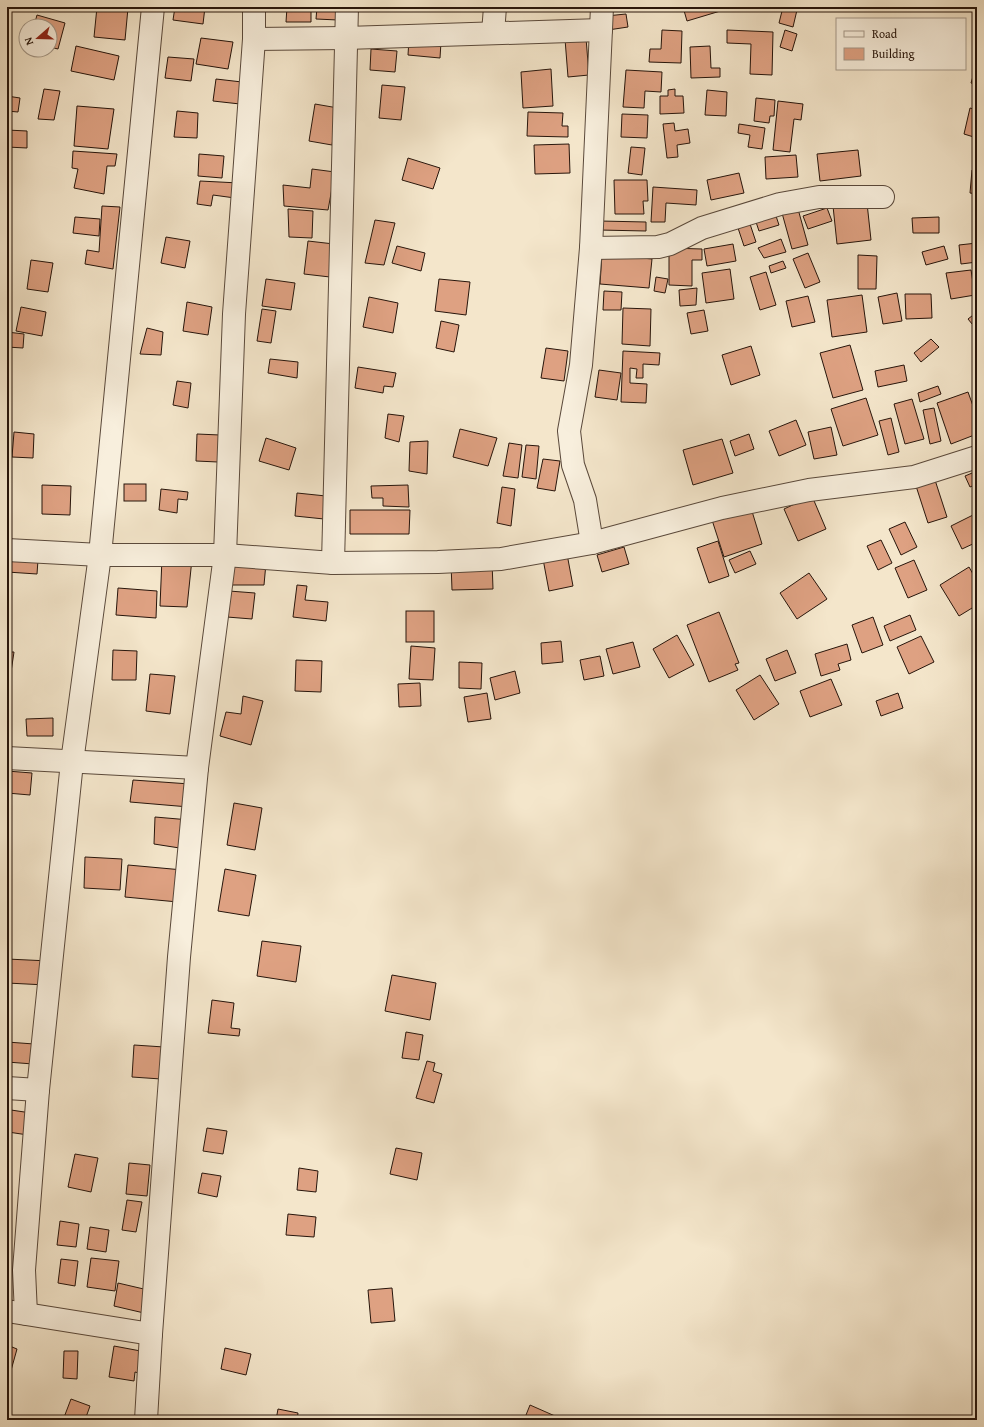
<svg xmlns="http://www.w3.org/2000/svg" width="984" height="1427" font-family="'Gentium Book Plus',serif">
	<rect width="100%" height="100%" fill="#f4e6cb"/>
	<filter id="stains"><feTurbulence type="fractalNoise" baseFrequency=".005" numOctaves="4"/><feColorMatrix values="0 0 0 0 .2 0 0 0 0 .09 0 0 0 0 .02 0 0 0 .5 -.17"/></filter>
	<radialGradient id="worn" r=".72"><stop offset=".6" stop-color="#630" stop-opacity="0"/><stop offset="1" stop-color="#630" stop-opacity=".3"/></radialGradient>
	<!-- building -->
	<g fill="#dea182" stroke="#27150b">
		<path d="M 97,7 L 128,8 L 125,40 L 94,37 Z"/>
		<path d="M 175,7 L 205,7 L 203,24 L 173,20 Z"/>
		<path d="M 287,7 L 311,7 L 311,22 L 286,22 Z"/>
		<path d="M 317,7 L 339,7 L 338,20 L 316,19 Z"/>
		<path d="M 683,7 L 727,7 L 727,9 L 687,21 Z"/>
		<path d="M 783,7 L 797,10 L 793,27 L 779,23 Z"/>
		<path d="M 626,14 L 628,27 L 608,30 L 606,16 Z"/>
		<path d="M 37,15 L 65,23 L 58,49 L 50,47 L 50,26 L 34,26 Z"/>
		<path d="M 662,30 L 682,31 L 681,63 L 649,62 L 650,49 L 661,49 Z"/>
		<path d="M 727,30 L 773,32 L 772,75 L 750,74 L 751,44 L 727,43 Z"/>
		<path d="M 785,30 L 797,34 L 792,51 L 780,47 Z"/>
		<path d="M 201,38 L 233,42 L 228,69 L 196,64 Z"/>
		<path d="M 586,38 L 589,75 L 568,77 L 565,39 Z"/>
		<path d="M 409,39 L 441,42 L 440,58 L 408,55 Z"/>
		<path d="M 76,46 L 119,56 L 114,80 L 71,71 Z"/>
		<path d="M 710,46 L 711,68 L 720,68 L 720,77 L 691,78 L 690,47 Z"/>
		<path d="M 371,49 L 397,51 L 395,72 L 370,70 Z"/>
		<path d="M 168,57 L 194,59 L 191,81 L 165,78 Z"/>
		<path d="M 977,63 L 977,85 L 971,83 Z"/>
		<path d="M 551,69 L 553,106 L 523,108 L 521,72 Z"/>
		<path d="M 626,70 L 662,72 L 661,92 L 645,91 L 644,108 L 623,107 Z"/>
		<path d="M 216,79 L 242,82 L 240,104 L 213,101 Z"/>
		<path d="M 382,85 L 405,87 L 401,120 L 379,118 Z"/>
		<path d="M 44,89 L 60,91 L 54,120 L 38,119 Z"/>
		<path d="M 675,89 L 675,96 L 683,96 L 684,113 L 660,114 L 660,96 L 668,96 L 668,90 Z"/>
		<path d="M 707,90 L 727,92 L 726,116 L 705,115 Z"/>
		<path d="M 7,96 L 20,98 L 18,112 L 7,111 Z"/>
		<path d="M 756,98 L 775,100 L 774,116 L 770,116 L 769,123 L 754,121 Z"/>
		<path d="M 778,101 L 803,104 L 801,120 L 794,119 L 790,152 L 773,150 Z"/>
		<path d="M 315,104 L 338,108 L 332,145 L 309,141 Z"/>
		<path d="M 77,106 L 114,109 L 108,149 L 74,146 Z"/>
		<path d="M 970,108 L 977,110 L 977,138 L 964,134 Z"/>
		<path d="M 177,111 L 198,113 L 197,138 L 174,137 Z"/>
		<path d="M 528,112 L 563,113 L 562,126 L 568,126 L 568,137 L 527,136 Z"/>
		<path d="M 622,114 L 648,115 L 647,138 L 621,137 Z"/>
		<path d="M 674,123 L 675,131 L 688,129 L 690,143 L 677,145 L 678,157 L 667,158 L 663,124 Z"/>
		<path d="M 739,124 L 765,128 L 762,149 L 748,147 L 750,135 L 738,133 Z"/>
		<path d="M 7,130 L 27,131 L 27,148 L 7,147 Z"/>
		<path d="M 569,144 L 570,173 L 535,174 L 534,145 Z"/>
		<path d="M 631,147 L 645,148 L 642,175 L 628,173 Z"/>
		<path d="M 858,150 L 861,176 L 820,181 L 817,154 Z"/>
		<path d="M 73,151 L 117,154 L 115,166 L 107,166 L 104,194 L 74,188 L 78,169 L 72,168 Z"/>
		<path d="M 199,154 L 224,156 L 222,178 L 198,176 Z"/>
		<path d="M 796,155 L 798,177 L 766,179 L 765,157 Z"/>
		<path d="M 408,158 L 440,168 L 433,189 L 402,180 Z"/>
		<path d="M 312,169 L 335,172 L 328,210 L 284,206 L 283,185 L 310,188 Z"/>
		<path d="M 972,170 L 977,170 L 977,194 L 970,193 Z"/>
		<path d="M 739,173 L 744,193 L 711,200 L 707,180 Z"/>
		<path d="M 614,180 L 647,180 L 648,201 L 643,201 L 644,214 L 615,214 Z"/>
		<path d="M 200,181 L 239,183 L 235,198 L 213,195 L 211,206 L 197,204 Z"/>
		<path d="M 653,187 L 697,190 L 696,205 L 666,203 L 665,222 L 651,222 Z"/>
		<path d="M 867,203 L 871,240 L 837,244 L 833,206 Z"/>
		<path d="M 102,206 L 120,207 L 113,269 L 85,264 L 87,250 L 99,252 Z"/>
		<path d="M 827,208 L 832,221 L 808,229 L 803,216 Z"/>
		<path d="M 288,209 L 313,211 L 312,238 L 289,237 Z"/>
		<path d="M 798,209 L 808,245 L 792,249 L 782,213 Z"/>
		<path d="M 774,210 L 779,225 L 759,231 L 754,216 Z"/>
		<path d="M 75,217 L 100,219 L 99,236 L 73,233 Z"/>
		<path d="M 939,217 L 939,233 L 913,233 L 912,218 Z"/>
		<path d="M 748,218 L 756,242 L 744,246 L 736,222 Z"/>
		<path d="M 375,220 L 395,223 L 384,265 L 365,263 Z"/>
		<path d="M 600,221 L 646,222 L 646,231 L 599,230 Z"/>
		<path d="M 166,237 L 190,241 L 185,268 L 161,263 Z"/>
		<path d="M 781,239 L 786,252 L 764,258 L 758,248 Z"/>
		<path d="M 308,241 L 334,244 L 330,277 L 304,274 Z"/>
		<path d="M 977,243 L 977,262 L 961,264 L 959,245 Z"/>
		<path d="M 733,244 L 736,261 L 707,266 L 704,249 Z"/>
		<path d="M 397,246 L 425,253 L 421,271 L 392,263 Z"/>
		<path d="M 944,246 L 948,259 L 926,265 L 922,252 Z"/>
		<path d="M 669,248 L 702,249 L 702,260 L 692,260 L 692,286 L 669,285 Z"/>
		<path d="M 808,253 L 820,282 L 805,288 L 793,259 Z"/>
		<path d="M 602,254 L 652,259 L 649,288 L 600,284 Z"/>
		<path d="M 858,255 L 877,256 L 876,289 L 858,289 Z"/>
		<path d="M 31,260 L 53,263 L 48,292 L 27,289 Z"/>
		<path d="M 783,261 L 786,268 L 771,273 L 769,266 Z"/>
		<path d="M 730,269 L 734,299 L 706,303 L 702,273 Z"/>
		<path d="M 971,270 L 975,295 L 951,299 L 946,273 Z"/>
		<path d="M 766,272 L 776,305 L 760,310 L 750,277 Z"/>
		<path d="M 656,277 L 668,279 L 665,293 L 654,291 Z"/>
		<path d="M 266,279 L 295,283 L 291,310 L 262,306 Z"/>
		<path d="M 439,279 L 470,282 L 466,315 L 435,311 Z"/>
		<path d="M 697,288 L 696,305 L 680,306 L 679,290 Z"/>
		<path d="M 604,291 L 622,292 L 621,310 L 603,310 Z"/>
		<path d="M 897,293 L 902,321 L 883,324 L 878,297 Z"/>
		<path d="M 905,294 L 931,294 L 932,318 L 906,319 Z"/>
		<path d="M 862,295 L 867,332 L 832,337 L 827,300 Z"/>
		<path d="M 808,296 L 815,322 L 792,327 L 786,301 Z"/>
		<path d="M 369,297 L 398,303 L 393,333 L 363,327 Z"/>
		<path d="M 187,302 L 212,307 L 208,335 L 183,331 Z"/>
		<path d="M 21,307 L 46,312 L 42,336 L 16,331 Z"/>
		<path d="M 623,308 L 651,309 L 650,346 L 622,344 Z"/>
		<path d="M 262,309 L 276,311 L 271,343 L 257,341 Z"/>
		<path d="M 704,310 L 708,331 L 691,334 L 687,313 Z"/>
		<path d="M 977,312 L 977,330 L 968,319 Z"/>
		<path d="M 441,321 L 459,325 L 454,352 L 436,348 Z"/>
		<path d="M 147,328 L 163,332 L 161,355 L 140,354 Z"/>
		<path d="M 7,332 L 24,334 L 23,348 L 7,347 Z"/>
		<path d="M 931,339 L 939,347 L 921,362 L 914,353 Z"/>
		<path d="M 850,345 L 863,390 L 833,398 L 820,353 Z"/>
		<path d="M 751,346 L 760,375 L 731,385 L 722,355 Z"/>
		<path d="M 546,348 L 568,351 L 564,381 L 541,378 Z"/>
		<path d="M 623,351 L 660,353 L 659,365 L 643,364 L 643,378 L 636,378 L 637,369 L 630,368 L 630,383 L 647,384 L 646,403 L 621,402 Z"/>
		<path d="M 270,359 L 298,362 L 297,378 L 268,373 Z"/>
		<path d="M 904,365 L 907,381 L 878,387 L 875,371 Z"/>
		<path d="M 358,367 L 396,373 L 393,387 L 384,386 L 383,393 L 355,388 Z"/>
		<path d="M 599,370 L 621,373 L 617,400 L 595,397 Z"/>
		<path d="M 177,381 L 191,383 L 188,408 L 173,405 Z"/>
		<path d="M 938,386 L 941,394 L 920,402 L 918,393 Z"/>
		<path d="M 968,392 L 977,417 L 977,434 L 951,444 L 937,403 Z"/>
		<path d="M 866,398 L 878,435 L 843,446 L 831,409 Z"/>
		<path d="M 912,399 L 924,439 L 905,444 L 894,404 Z"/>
		<path d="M 934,408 L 941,441 L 930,444 L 923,410 Z"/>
		<path d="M 388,414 L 404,416 L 399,442 L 385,438 Z"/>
		<path d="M 891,418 L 899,452 L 888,455 L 879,421 Z"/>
		<path d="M 796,420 L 806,445 L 779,456 L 769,431 Z"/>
		<path d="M 831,427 L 837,455 L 814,459 L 808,432 Z"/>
		<path d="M 460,429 L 497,438 L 488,466 L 453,457 Z"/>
		<path d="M 14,432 L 34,434 L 33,458 L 12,457 Z"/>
		<path d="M 197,434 L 220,435 L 218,462 L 196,461 Z"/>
		<path d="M 749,434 L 754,449 L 735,456 L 730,441 Z"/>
		<path d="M 266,438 L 296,448 L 289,470 L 259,461 Z"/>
		<path d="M 722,439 L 733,473 L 693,485 L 683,450 Z"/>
		<path d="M 428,441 L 427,474 L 409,471 L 410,442 Z"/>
		<path d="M 509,443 L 522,445 L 518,478 L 503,476 Z"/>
		<path d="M 526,445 L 539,446 L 536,479 L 522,477 Z"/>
		<path d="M 543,459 L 560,461 L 555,491 L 537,488 Z"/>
		<path d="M 977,471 L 977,484 L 970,487 L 965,476 Z"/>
		<path d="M 935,480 L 947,517 L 928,523 L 916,486 Z"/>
		<rect x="124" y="484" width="22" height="17"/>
		<path d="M 42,485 L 71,486 L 70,515 L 42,514 Z"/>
		<path d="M 408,485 L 409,507 L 383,506 L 383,498 L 372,498 L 371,486 Z"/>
		<path d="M 502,487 L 515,489 L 511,526 L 497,523 Z"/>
		<path d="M 161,489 L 188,492 L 187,500 L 178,499 L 177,513 L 159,510 Z"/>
		<path d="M 297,493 L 326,496 L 324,519 L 295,516 Z"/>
		<path d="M 812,496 L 826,529 L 798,541 L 784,509 Z"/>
		<path d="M 751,508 L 762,544 L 724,557 L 712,520 Z"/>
		<path d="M 350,510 L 410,510 L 409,534 L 350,534 Z"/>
		<path d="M 977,513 L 977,542 L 962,549 L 951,526 Z"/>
		<path d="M 905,522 L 917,547 L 901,555 L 889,529 Z"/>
		<path d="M 881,540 L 892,563 L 878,570 L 867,546 Z"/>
		<path d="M 718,541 L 729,576 L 709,583 L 697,548 Z"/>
		<path d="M 624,547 L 629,564 L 602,572 L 597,555 Z"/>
		<path d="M 750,551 L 756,564 L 735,573 L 729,560 Z"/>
		<path d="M 567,554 L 573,586 L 549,591 L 543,559 Z"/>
		<path d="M 9,557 L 38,560 L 37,574 L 7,572 Z"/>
		<path d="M 162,558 L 192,559 L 187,607 L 160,606 Z"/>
		<path d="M 914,560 L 927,590 L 908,598 L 895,568 Z"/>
		<path d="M 492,561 L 493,589 L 452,590 L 451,563 Z"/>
		<path d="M 234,562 L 266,563 L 264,585 L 231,585 Z"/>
		<path d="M 969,567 L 977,581 L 977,605 L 959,616 L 940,585 Z"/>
		<path d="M 809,573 L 827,599 L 797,619 L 780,593 Z"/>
		<path d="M 297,585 L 307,586 L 305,600 L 328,602 L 326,621 L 293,617 Z"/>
		<path d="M 118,588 L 157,591 L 156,618 L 116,615 Z"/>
		<path d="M 229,591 L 255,593 L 252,619 L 227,617 Z"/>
		<rect x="406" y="611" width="28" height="31"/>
		<path d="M 719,612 L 739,663 L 735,664 L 738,670 L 709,682 L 687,625 Z"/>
		<path d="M 910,615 L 916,630 L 890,641 L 884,626 Z"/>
		<path d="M 873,617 L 883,645 L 862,653 L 852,625 Z"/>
		<path d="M 677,635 L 694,665 L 669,678 L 653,649 Z"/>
		<path d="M 921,636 L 934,662 L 909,674 L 897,647 Z"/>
		<path d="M 561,641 L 563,662 L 542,664 L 541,643 Z"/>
		<path d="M 633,642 L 640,667 L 613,674 L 606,649 Z"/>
		<path d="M 847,644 L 851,660 L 838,664 L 840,670 L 821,676 L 815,654 Z"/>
		<path d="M 411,646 L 435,648 L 433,680 L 409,679 Z"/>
		<path d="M 113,650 L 137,651 L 136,680 L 112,680 Z"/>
		<path d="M 787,650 L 796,673 L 775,681 L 766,659 Z"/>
		<path d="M 7,652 L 14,652 L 11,672 L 7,671 Z"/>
		<path d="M 600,656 L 604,676 L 584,680 L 580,660 Z"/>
		<path d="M 296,660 L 322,661 L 321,692 L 295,691 Z"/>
		<path d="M 459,662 L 482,663 L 481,689 L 459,688 Z"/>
		<path d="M 515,671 L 520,693 L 495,700 L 490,678 Z"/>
		<path d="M 150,674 L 175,676 L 170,714 L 146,711 Z"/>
		<path d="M 760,675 L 779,704 L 754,720 L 736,690 Z"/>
		<path d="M 831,679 L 842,705 L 810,717 L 800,691 Z"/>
		<path d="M 420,683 L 421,706 L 399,707 L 398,684 Z"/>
		<path d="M 487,693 L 491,719 L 468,722 L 464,697 Z"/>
		<path d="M 898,693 L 903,708 L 881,716 L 876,701 Z"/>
		<path d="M 243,696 L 263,701 L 251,745 L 220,736 L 226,712 L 241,714 Z"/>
		<path d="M 53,718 L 53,736 L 27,736 L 26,719 Z"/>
		<path d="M 7,771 L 32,773 L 30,795 L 7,793 Z"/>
		<path d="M 133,780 L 190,784 L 189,807 L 130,802 Z"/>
		<path d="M 234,803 L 262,808 L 255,850 L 227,845 Z"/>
		<path d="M 155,817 L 190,820 L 186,849 L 154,844 Z"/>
		<path d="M 85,857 L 122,859 L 120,890 L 84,888 Z"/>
		<path d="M 128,865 L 183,870 L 178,902 L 125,897 Z"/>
		<path d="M 225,869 L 256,875 L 249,916 L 218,911 Z"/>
		<path d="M 262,941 L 301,946 L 296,982 L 257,976 Z"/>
		<path d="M 7,959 L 49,961 L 46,985 L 7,983 Z"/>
		<path d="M 392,975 L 436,983 L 430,1020 L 385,1011 Z"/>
		<path d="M 212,1000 L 234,1003 L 231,1028 L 240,1029 L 239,1036 L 208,1033 Z"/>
		<path d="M 406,1032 L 423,1035 L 419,1060 L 402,1058 Z"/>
		<path d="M 7,1042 L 34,1044 L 33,1064 L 7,1062 Z"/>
		<path d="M 134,1045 L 164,1047 L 161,1079 L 132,1077 Z"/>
		<path d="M 427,1061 L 435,1063 L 433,1071 L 442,1074 L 434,1103 L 416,1098 Z"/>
		<path d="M 11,1110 L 31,1113 L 28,1135 L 8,1132 Z"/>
		<path d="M 207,1128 L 227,1131 L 223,1154 L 203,1151 Z"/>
		<path d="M 396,1148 L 422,1153 L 417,1180 L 390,1174 Z"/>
		<path d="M 75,1154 L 98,1158 L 91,1192 L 68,1187 Z"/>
		<path d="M 129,1163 L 150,1165 L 147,1196 L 126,1194 Z"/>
		<path d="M 299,1168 L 318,1171 L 316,1192 L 297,1190 Z"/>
		<path d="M 202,1173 L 221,1176 L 217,1197 L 198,1193 Z"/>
		<path d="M 127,1200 L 142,1202 L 136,1232 L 122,1230 Z"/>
		<path d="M 288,1214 L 316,1217 L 314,1237 L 286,1235 Z"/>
		<path d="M 60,1221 L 79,1224 L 76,1247 L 57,1245 Z"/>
		<path d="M 90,1227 L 109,1230 L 106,1252 L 87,1249 Z"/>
		<path d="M 91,1258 L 119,1261 L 115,1291 L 87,1287 Z"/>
		<path d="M 61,1259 L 78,1261 L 75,1286 L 58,1283 Z"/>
		<path d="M 118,1283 L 148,1290 L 144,1313 L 114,1306 Z"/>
		<path d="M 392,1288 L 395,1321 L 371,1323 L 368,1290 Z"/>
		<path d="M 7,1345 L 17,1349 L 10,1374 L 7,1374 Z"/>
		<path d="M 114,1346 L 146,1352 L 142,1374 L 135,1372 L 134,1381 L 109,1377 Z"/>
		<path d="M 225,1348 L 251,1354 L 246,1375 L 221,1369 Z"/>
		<path d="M 64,1351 L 78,1351 L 77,1379 L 63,1378 Z"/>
		<path d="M 71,1399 L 90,1406 L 85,1420 L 63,1420 Z"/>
		<path d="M 530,1405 L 555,1416 L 553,1420 L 524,1420 Z"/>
		<path d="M 278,1409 L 298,1413 L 297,1420 L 276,1420 Z"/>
	</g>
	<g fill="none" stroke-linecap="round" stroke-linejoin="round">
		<defs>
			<g id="street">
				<path d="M 493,33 L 495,7"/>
				<path d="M 254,39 L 346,38 L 601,30"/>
				<path d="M 591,248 L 658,247 L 670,244 L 702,228 L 780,204 L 819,197 L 883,197"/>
				<path d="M 592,543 L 585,500 L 573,465 L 569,431 L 581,365 L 591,248 L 602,7"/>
				<path d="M 7,550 L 100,555 L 225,555 L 333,563 L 438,562 L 501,559 L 592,543 L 722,508 L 809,490 L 914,477 L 977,457"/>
				<path d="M 333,563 L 347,7"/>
				<path d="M 7,758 L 197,768"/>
				<path d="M 7,1088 L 38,1090"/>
				<path d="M 7,1311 L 151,1334"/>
				<path d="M 26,1314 L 24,1270 L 38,1090 L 72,762 L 100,555 L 153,7"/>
				<path d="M 146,1420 L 151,1334 L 179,957 L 197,768 L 225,555 L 234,314 L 254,39 L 254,7"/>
			</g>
		</defs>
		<!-- street casing -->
		<use href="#street" stroke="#5a493b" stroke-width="24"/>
		<!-- street -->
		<use href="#street" stroke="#f8efdd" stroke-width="22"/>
	</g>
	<!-- margin -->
	<rect width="984" height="1427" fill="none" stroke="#f4e6cb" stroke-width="24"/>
	<rect x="8" y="8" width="968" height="1411" fill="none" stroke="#27150b" stroke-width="2"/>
	<rect x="12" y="12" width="960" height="1403" fill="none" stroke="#27150b"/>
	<!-- legend -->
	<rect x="836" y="18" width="130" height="52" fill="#f8efdd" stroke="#a49889"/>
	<rect x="844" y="31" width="20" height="6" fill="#f8efdd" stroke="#a49889"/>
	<text x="872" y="38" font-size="12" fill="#27150b">Road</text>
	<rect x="844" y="48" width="20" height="12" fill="#dea182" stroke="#a49889"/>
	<text x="872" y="58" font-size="12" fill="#27150b">Building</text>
	<!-- north arrow -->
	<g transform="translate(38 38) rotate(250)"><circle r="19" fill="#f8efdd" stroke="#a49889"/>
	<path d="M0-3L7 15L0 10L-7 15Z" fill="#8f2418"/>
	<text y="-6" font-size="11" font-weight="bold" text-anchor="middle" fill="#27150b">N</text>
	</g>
	<rect width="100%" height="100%" filter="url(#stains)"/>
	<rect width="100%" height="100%" fill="url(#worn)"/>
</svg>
